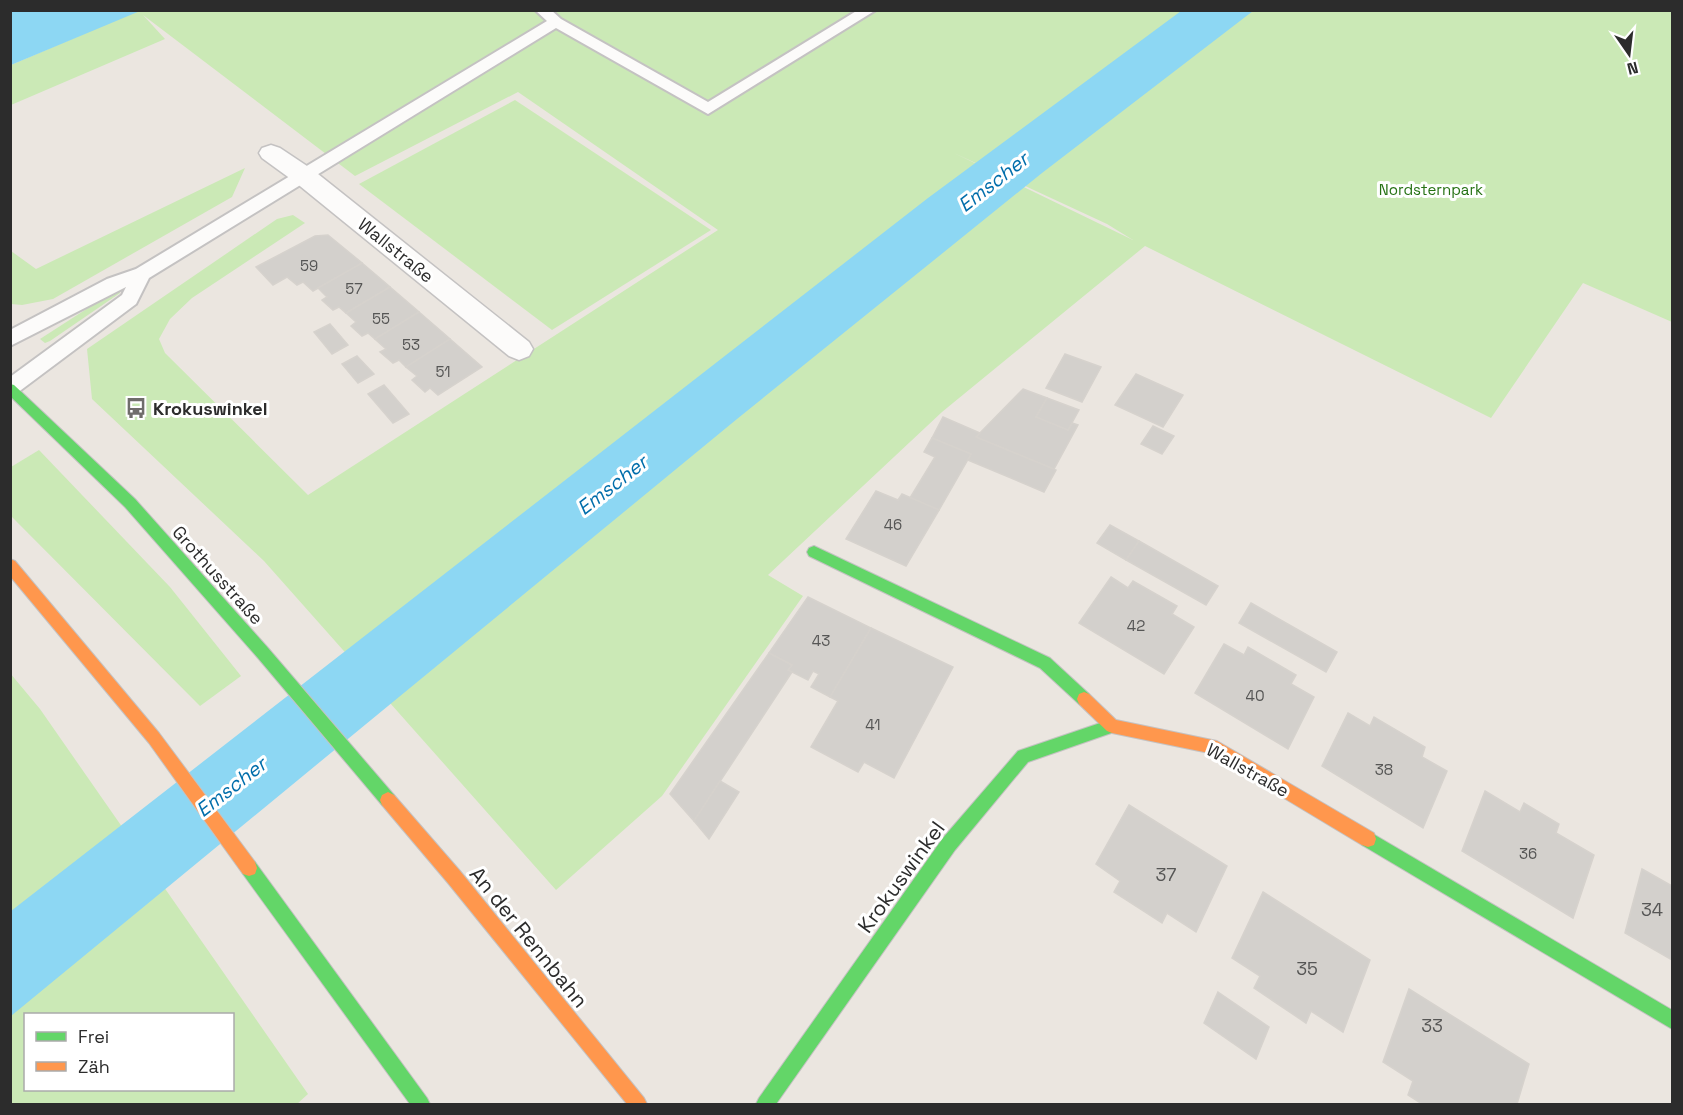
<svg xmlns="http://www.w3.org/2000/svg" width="1683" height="1115" font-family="'Space Grotesk',sans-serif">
	<rect width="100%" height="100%" fill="#ebe6e0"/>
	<!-- green -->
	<g fill="#cbe9b6" fill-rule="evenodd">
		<path d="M 137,11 L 1672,11 L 1672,322 L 1583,283 L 1491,418 L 1145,246 L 942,412 L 768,575 L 803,596 L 662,796 L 556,890 L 264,561 L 92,399 L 87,349 L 277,219 L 293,215 L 305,223 L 192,298 L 170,319 L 159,339 L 165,353 L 308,495 L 718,230 L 518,92 L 355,176 L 143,15 L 165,39 L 11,105 L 11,65 ZM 954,153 L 1107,224 L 1133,240 Z"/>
		<path d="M 515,100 L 711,230 L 552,330 L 359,184 Z"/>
		<path d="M 245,168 L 232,197 L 53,299 L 22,305 L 11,304 L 11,251 L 36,269 Z"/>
		<path d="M 116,290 L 120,290 L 120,293 L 50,341 L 45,343 L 40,339 Z"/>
		<path d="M 39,450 L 170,587 L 241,676 L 200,706 L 11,516 L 11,467 Z"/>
		<path d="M 10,673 L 40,709 L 308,1094 L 297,1104 L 11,1104 ZM 26,1014 L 232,1014 L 232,1090 L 26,1090 Z"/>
	</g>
	<!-- water -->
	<g fill="#8dd7f3">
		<path d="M 11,10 L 140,10 L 140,11 L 11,65 Z"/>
		<path d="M 1181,11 L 1253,11 L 1042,173 L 737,419 L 11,1016 L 11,911 L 928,198 Z"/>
	</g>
	<!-- building -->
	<g fill="#d3d0cc" stroke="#d6d2cd" stroke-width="1.5">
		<path d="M 328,235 L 362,263 L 313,291 L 303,282 L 297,285 L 287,277 L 273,285 L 256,267 L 315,236 Z"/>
		<path d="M 362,263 L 390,287 L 346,313 L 339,307 L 333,310 L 322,300 L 327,297 L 318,288 Z"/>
		<path d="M 390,287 L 419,312 L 375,339 L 368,333 L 362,336 L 351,326 L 356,322 L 346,313 Z"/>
		<path d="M 419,312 L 450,339 L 406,367 L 399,360 L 393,363 L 380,352 L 386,349 L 375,339 Z"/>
		<path d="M 330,324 L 348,345 L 332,354 L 314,332 Z"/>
		<path d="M 450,339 L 482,367 L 438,395 L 430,388 L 425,392 L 412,380 L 417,376 L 406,367 Z"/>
		<path d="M 1065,354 L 1101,367 L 1082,402 L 1046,388 Z"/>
		<path d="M 357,356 L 374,374 L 358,383 L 342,364 Z"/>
		<path d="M 1136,374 L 1183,395 L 1163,427 L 1115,405 Z"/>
		<path d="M 384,385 L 409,414 L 393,423 L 368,394 Z"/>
		<path d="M 1023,389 L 1047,398 L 1036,417 L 1068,430 L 1072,423 L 1078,425 L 1054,469 L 976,437 Z"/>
		<path d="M 1047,398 L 1079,410 L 1068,430 L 1036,417 Z"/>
		<path d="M 943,417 L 980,433 L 976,437 L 1056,470 L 1044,492 L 968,460 L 971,454 L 932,438 Z"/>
		<path d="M 1153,426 L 1174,436 L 1162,454 L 1141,444 Z"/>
		<path d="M 932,438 L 971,454 L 939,510 L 910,498 L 935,457 L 924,452 Z"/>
		<path d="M 876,491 L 898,500 L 902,494 L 939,510 L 906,566 L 846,539 Z"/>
		<path d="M 1110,525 L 1139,541 L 1126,560 L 1097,543 Z"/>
		<path d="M 1139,541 L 1218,586 L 1206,605 L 1126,560 Z"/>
		<path d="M 1111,577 L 1128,588 L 1133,581 L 1177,606 L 1172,614 L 1194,627 L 1164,674 L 1079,623 Z"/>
		<path d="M 808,597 L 871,628 L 830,697 L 811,687 L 819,674 L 813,671 L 808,680 L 788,670 L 792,665 L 769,653 Z"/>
		<path d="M 1251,603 L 1337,652 L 1326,672 L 1239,623 Z"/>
		<path d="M 871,628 L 953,667 L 894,778 L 864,762 L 858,772 L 811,747 L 838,701 L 830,697 Z"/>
		<path d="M 1224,644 L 1244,655 L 1248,647 L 1296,675 L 1291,684 L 1314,697 L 1288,749 L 1195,693 Z"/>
		<path d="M 769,653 L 792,665 L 788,670 L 792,672 L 694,821 L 670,794 Z"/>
		<path d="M 1348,713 L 1370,726 L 1374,717 L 1425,747 L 1422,757 L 1447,771 L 1423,828 L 1322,766 Z"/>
		<path d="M 720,781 L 739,792 L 709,839 L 694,821 Z"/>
		<path d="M 1485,791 L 1520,812 L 1524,803 L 1559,824 L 1556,833 L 1594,855 L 1573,918 L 1462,851 Z"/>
		<path d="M 1129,805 L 1227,866 L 1196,932 L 1167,913 L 1162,923 L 1114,892 L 1120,881 L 1096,864 Z"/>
		<path d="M 1642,869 L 1672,886 L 1672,960 L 1625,933 Z"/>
		<path d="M 1263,892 L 1370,960 L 1343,1032 L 1311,1011 L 1306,1023 L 1254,988 L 1260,976 L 1232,958 Z"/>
		<path d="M 1409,989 L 1529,1064 L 1517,1104 L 1422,1104 L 1408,1095 L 1413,1081 L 1383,1062 Z"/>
		<path d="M 1218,992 L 1269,1027 L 1256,1059 L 1204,1023 Z"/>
	</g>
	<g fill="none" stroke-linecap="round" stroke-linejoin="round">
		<defs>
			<path id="lane" d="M 535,10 L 551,10 L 561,19 L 708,102 L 858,10 L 876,10 L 708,114 L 556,28 L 149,278 L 136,304 L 17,393 L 10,395 L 10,377 L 122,295 L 126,287 L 10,346 L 10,330 L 107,279 L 136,269 L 547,21 Z"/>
			<path id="street" d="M 271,145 L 280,148 L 313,170 L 529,342 L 533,349 L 529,356 L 519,360 L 509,356 L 295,182 L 262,158 L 259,153 L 262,148 Z"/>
			<g id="fast">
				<path d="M 10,384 L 14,385 L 135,499 L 268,648 L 394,795 L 396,800 L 394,805 L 388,808 L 382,805 L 258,658 L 125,507 L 10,396 Z"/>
				<path d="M 814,546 L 1050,658 L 1089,694 L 1091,699 L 1089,704 L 1084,706 L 1079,704 L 1040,668 L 809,556 L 807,552 L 809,548 Z"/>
				<path d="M 1112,719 L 1117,721 L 1119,726 L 1117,731 L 1028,762 L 955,850 L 776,1104 L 756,1104 L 759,1098 L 943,838 L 1018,751 Z"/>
				<path d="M 1368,831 L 1672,1010 L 1672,1029 L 1362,845 L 1360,839 L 1362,833 Z"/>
				<path d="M 249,860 L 255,862 L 427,1098 L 430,1104 L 410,1104 L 243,874 L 241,868 L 243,862 Z"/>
			</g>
			<g id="slow">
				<path d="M 10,559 L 15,561 L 159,733 L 255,862 L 257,868 L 255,874 L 249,876 L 243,874 L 149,743 L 10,576 Z"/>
				<path d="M 1084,692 L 1089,694 L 1116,720 L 1217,741 L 1374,833 L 1376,839 L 1374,845 L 1368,847 L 1362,845 L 1209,753 L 1112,733 L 1107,731 L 1079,704 L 1077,699 L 1079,694 Z"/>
				<path d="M 388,792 L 394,795 L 460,871 L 644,1098 L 647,1104 L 627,1104 L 448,883 L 382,805 L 380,800 L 382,795 Z"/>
			</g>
		</defs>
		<!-- lane casing -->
		<use href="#lane" stroke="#c4c2c2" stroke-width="4"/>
		<!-- street casing -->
		<use href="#street" stroke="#c4c2c2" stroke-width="3"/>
		<!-- fast casing -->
		<use href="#fast" stroke="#c4c2c2" stroke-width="2"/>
		<!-- slow casing -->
		<use href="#slow" stroke="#c4c2c2" stroke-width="2"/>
		<!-- lane -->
		<use href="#lane" fill="#fcfbfa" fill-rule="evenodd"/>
		<!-- street -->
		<use href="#street" fill="#fcfbfa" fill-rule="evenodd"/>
		<!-- fast -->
		<use href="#fast" fill="#63d668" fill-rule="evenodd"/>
		<!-- slow -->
		<use href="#slow" fill="#ff974d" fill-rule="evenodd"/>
	</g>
	<!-- icons -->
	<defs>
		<symbol id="bus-bare" viewBox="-9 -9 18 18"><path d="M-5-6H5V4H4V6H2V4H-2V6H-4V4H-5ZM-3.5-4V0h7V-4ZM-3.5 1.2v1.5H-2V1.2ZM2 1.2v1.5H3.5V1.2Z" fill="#6f6d6b" stroke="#fff" stroke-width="2.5" paint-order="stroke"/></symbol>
	</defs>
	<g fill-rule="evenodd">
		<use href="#bus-bare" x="121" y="393" width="30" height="30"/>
	</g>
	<g text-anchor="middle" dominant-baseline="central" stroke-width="6" stroke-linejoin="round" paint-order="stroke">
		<!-- far-park labels -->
		<g font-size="15" fill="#257113" stroke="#fff">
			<text x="1431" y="189">Nordsternpark</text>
		</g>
		<!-- number labels -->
		<g font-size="15" fill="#565655">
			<text x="309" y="265">59</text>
			<text x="354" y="288">57</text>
			<text x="381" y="318">55</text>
			<text x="411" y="344">53</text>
			<text x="443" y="371">51</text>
			<text x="893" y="524">46</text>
			<text x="1136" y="625">42</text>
			<text x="821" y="640">43</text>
			<text x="1255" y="695">40</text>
			<text x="873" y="724">41</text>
			<text x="1384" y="769">38</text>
			<text x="1528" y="853">36</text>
		</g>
		<!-- street labels -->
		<g font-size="18" fill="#2c2c2c" stroke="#fff">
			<text transform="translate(396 250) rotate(39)">Wallstraße</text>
			<text transform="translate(218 575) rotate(48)">Grothusstraße</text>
			<text transform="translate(1248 770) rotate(29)">Wallstraße</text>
		</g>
		<!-- poi labels -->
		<g font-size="18" font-weight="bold" fill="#2c2c2c" stroke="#fff" text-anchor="start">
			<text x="153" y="408">Krokuswinkel</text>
		</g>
		<!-- near-number labels -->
		<g font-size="18" fill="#565655">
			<text x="1166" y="874">37</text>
			<text x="1652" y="909">34</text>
			<text x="1307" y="968">35</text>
			<text x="1432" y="1025">33</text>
		</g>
		<!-- water labels -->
		<g font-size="20" font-style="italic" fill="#006eab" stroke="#fff">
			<text transform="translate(993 182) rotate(-38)">Emscher</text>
			<text transform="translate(612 485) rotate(-38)">Emscher</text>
			<text transform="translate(231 787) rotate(-38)">Emscher</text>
		</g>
		<!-- near-street labels -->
		<g font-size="21" fill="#2c2c2c" stroke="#fff">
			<text transform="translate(901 877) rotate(-54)">Krokuswinkel</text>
			<text transform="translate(529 937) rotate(51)">An der Rennbahn</text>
		</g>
	</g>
	<!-- border -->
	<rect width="1683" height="1115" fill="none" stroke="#2c2c2c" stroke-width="24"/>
	<!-- legend -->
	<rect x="24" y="1013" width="210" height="78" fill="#ffffff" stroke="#ababab" stroke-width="1.5"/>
	<rect x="36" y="1032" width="30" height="9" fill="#63d668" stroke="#ababab" stroke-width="1.5"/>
	<text x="78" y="1043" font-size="18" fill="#2c2c2c">Frei</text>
	<rect x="36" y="1062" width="30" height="9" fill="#ff974d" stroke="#ababab" stroke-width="1.5"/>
	<text x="78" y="1073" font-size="18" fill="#2c2c2c">Zäh</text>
	<!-- north arrow -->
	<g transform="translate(1629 54) rotate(166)" stroke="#ffffff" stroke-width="4.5" paint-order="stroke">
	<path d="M0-4.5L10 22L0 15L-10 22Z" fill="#2c2c2c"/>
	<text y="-9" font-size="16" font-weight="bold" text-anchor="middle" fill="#2c2c2c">N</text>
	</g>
</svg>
